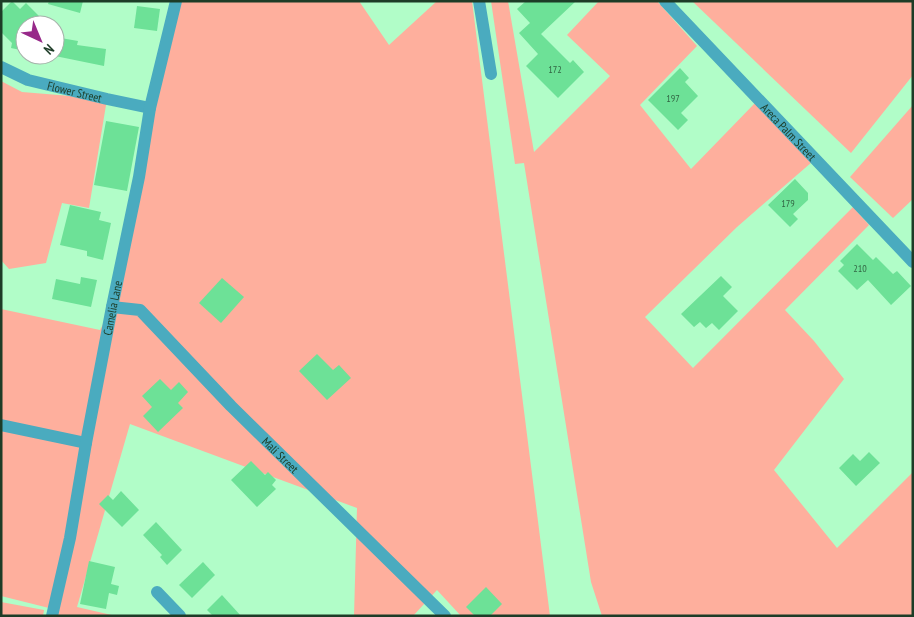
<svg xmlns="http://www.w3.org/2000/svg" width="914" height="617" font-family="'PT Sans Narrow',sans-serif">
	<rect width="100%" height="100%" fill="#b1fdc8"/>
	<!-- green -->
	<g fill="#feaf9d">
		<path d="M 176,1 L 359,1 L 389,45 L 437,1 L 472,1 L 550,616 L 461,616 L 437,590 L 413,616 L 354,616 L 357,508 L 130,424 L 77,607 L 116,616 L 52,616 L 53,609 L 1,596 L 1,309 L 100,330 L 112,307 Z"/>
		<path d="M 491,1 L 508,1 L 534,152 L 610,76 L 567,35 L 599,1 L 657,1 L 697,46 L 640,105 L 691,169 L 755,103 L 812,162 L 737,227 L 645,317 L 693,368 L 853,207 L 869,225 L 785,310 L 814,341 L 844,379 L 774,470 L 837,548 L 913,472 L 913,616 L 602,616 L 591,582 L 524,163 L 515,164 Z"/>
		<path d="M 692,1 L 913,1 L 913,75 L 851,153 Z"/>
		<path d="M 1,81 L 22,92 L 107,99 L 89,208 L 62,203 L 46,263 L 9,269 L 1,260 Z"/>
		<path d="M 913,105 L 913,199 L 893,218 L 850,177 Z"/>
		<path d="M 1,602 L 44,610 L 43,616 L 1,616 Z"/>
	</g>
	<!-- building -->
	<g fill="#6de197">
		<path d="M 12,1 L 20,9 L 26,3 L 39,16 L 30,25 L 25,25 L 25,51 L 11,48 L 12,43 L 1,32 L 1,12 Z"/>
		<path d="M 49,1 L 83,1 L 80,13 L 48,4 Z"/>
		<path d="M 526,1 L 576,1 L 541,34 L 570,63 L 573,60 L 584,72 L 558,98 L 526,66 L 538,54 L 519,33 L 530,23 L 517,9 Z"/>
		<path d="M 137,6 L 160,9 L 157,31 L 134,28 Z"/>
		<path d="M 55,37 L 78,41 L 77,45 L 106,49 L 104,66 L 55,56 Z"/>
		<path d="M 680,68 L 689,78 L 685,82 L 698,96 L 681,113 L 688,120 L 678,130 L 648,100 Z"/>
		<path d="M 106,121 L 139,127 L 127,191 L 94,185 Z"/>
		<path d="M 795,179 L 808,193 L 808,200 L 793,214 L 798,219 L 790,227 L 768,205 Z"/>
		<path d="M 70,205 L 101,212 L 99,220 L 111,223 L 103,260 L 87,256 L 87,251 L 60,245 Z"/>
		<path d="M 857,244 L 873,260 L 876,257 L 893,274 L 897,271 L 911,286 L 891,305 L 868,280 L 857,290 L 838,271 L 844,265 L 840,261 Z"/>
		<path d="M 721,276 L 732,287 L 723,296 L 738,311 L 719,330 L 712,323 L 706,328 L 700,322 L 694,327 L 681,314 Z"/>
		<path d="M 81,277 L 97,280 L 91,307 L 52,299 L 56,279 L 80,284 Z"/>
		<path d="M 222,278 L 244,297 L 221,323 L 199,303 Z"/>
		<path d="M 317,354 L 333,370 L 339,365 L 351,378 L 327,400 L 299,371 Z"/>
		<path d="M 160,379 L 171,390 L 179,382 L 188,392 L 178,403 L 183,408 L 158,432 L 143,416 L 152,407 L 142,396 Z"/>
		<path d="M 869,452 L 880,463 L 856,486 L 839,468 L 853,454 L 860,461 Z"/>
		<path d="M 251,461 L 265,475 L 268,472 L 276,480 L 272,485 L 276,489 L 257,507 L 231,480 Z"/>
		<path d="M 121,491 L 139,510 L 122,527 L 99,504 L 108,495 L 113,500 Z"/>
		<path d="M 156,522 L 182,550 L 167,565 L 160,557 L 162,555 L 143,535 Z"/>
		<path d="M 89,561 L 115,567 L 111,584 L 119,586 L 117,595 L 109,593 L 106,609 L 80,604 Z"/>
		<path d="M 203,562 L 215,575 L 192,598 L 179,585 Z"/>
		<path d="M 486,587 L 502,604 L 490,616 L 475,616 L 466,607 Z"/>
		<path d="M 222,595 L 241,616 L 213,616 L 207,610 Z"/>
	</g>
	<g fill="none" stroke-linecap="round" stroke-linejoin="round">
		<!-- minor -->
		<g stroke="#4aabbf" stroke-width="12">
			<path d="M 479,1 L 491,74"/>
			<path id="s1" d="M 665,1 L 913,262"/>
			<path id="s2" d="M 1,67 L 28,80 L 107,99 L 150,108"/>
			<path id="s3" d="M 112,307 L 140,310 L 231,406 L 445,616"/>
			<path d="M 1,425 L 86,443"/>
			<path d="M 157,592 L 180,616"/>
			<path id="s4" d="M 52,616 L 70,538 L 86,443 L 112,307 L 139,177 L 150,108 L 176,1"/>
		</g>
	</g>
	<g text-anchor="middle" dominant-baseline="central" stroke-width="5" stroke-linejoin="round" paint-order="stroke">
		<!-- number labels -->
		<g font-size="10" fill="#316543">
			<text x="555" y="69">172</text>
			<text x="673" y="98">197</text>
			<text x="788" y="203">179</text>
			<text x="860" y="268">210</text>
		</g>
		<!-- street labels -->
		<g font-size="12" fill="#1d3c27" stroke="#fff">
			<text stroke="none"><textPath href="#s2" startOffset="78">Flower Street</textPath></text>
			<text stroke="none"><textPath href="#s1" startOffset="180">Areca Palm Street</textPath></text>
			<text stroke="none"><textPath href="#s4" startOffset="314">Camelia Lane</textPath></text>
			<text stroke="none"><textPath href="#s3" startOffset="230">Mali Street</textPath></text>
		</g>
	</g>
	<!-- border -->
	<rect width="914" height="617" fill="none" stroke="#1d3c27" stroke-width="5"/>
	<!-- north arrow -->
	<g transform="translate(40 40) rotate(136)"><circle r="24" fill="#ffffff" stroke="#a5b1a9"/>
	<path d="M0-4L9 19L0 12L-9 19Z" fill="#972989"/>
	<text y="-8" font-size="14" font-weight="bold" text-anchor="middle" fill="#1d3c27">N</text>
	</g>
</svg>
